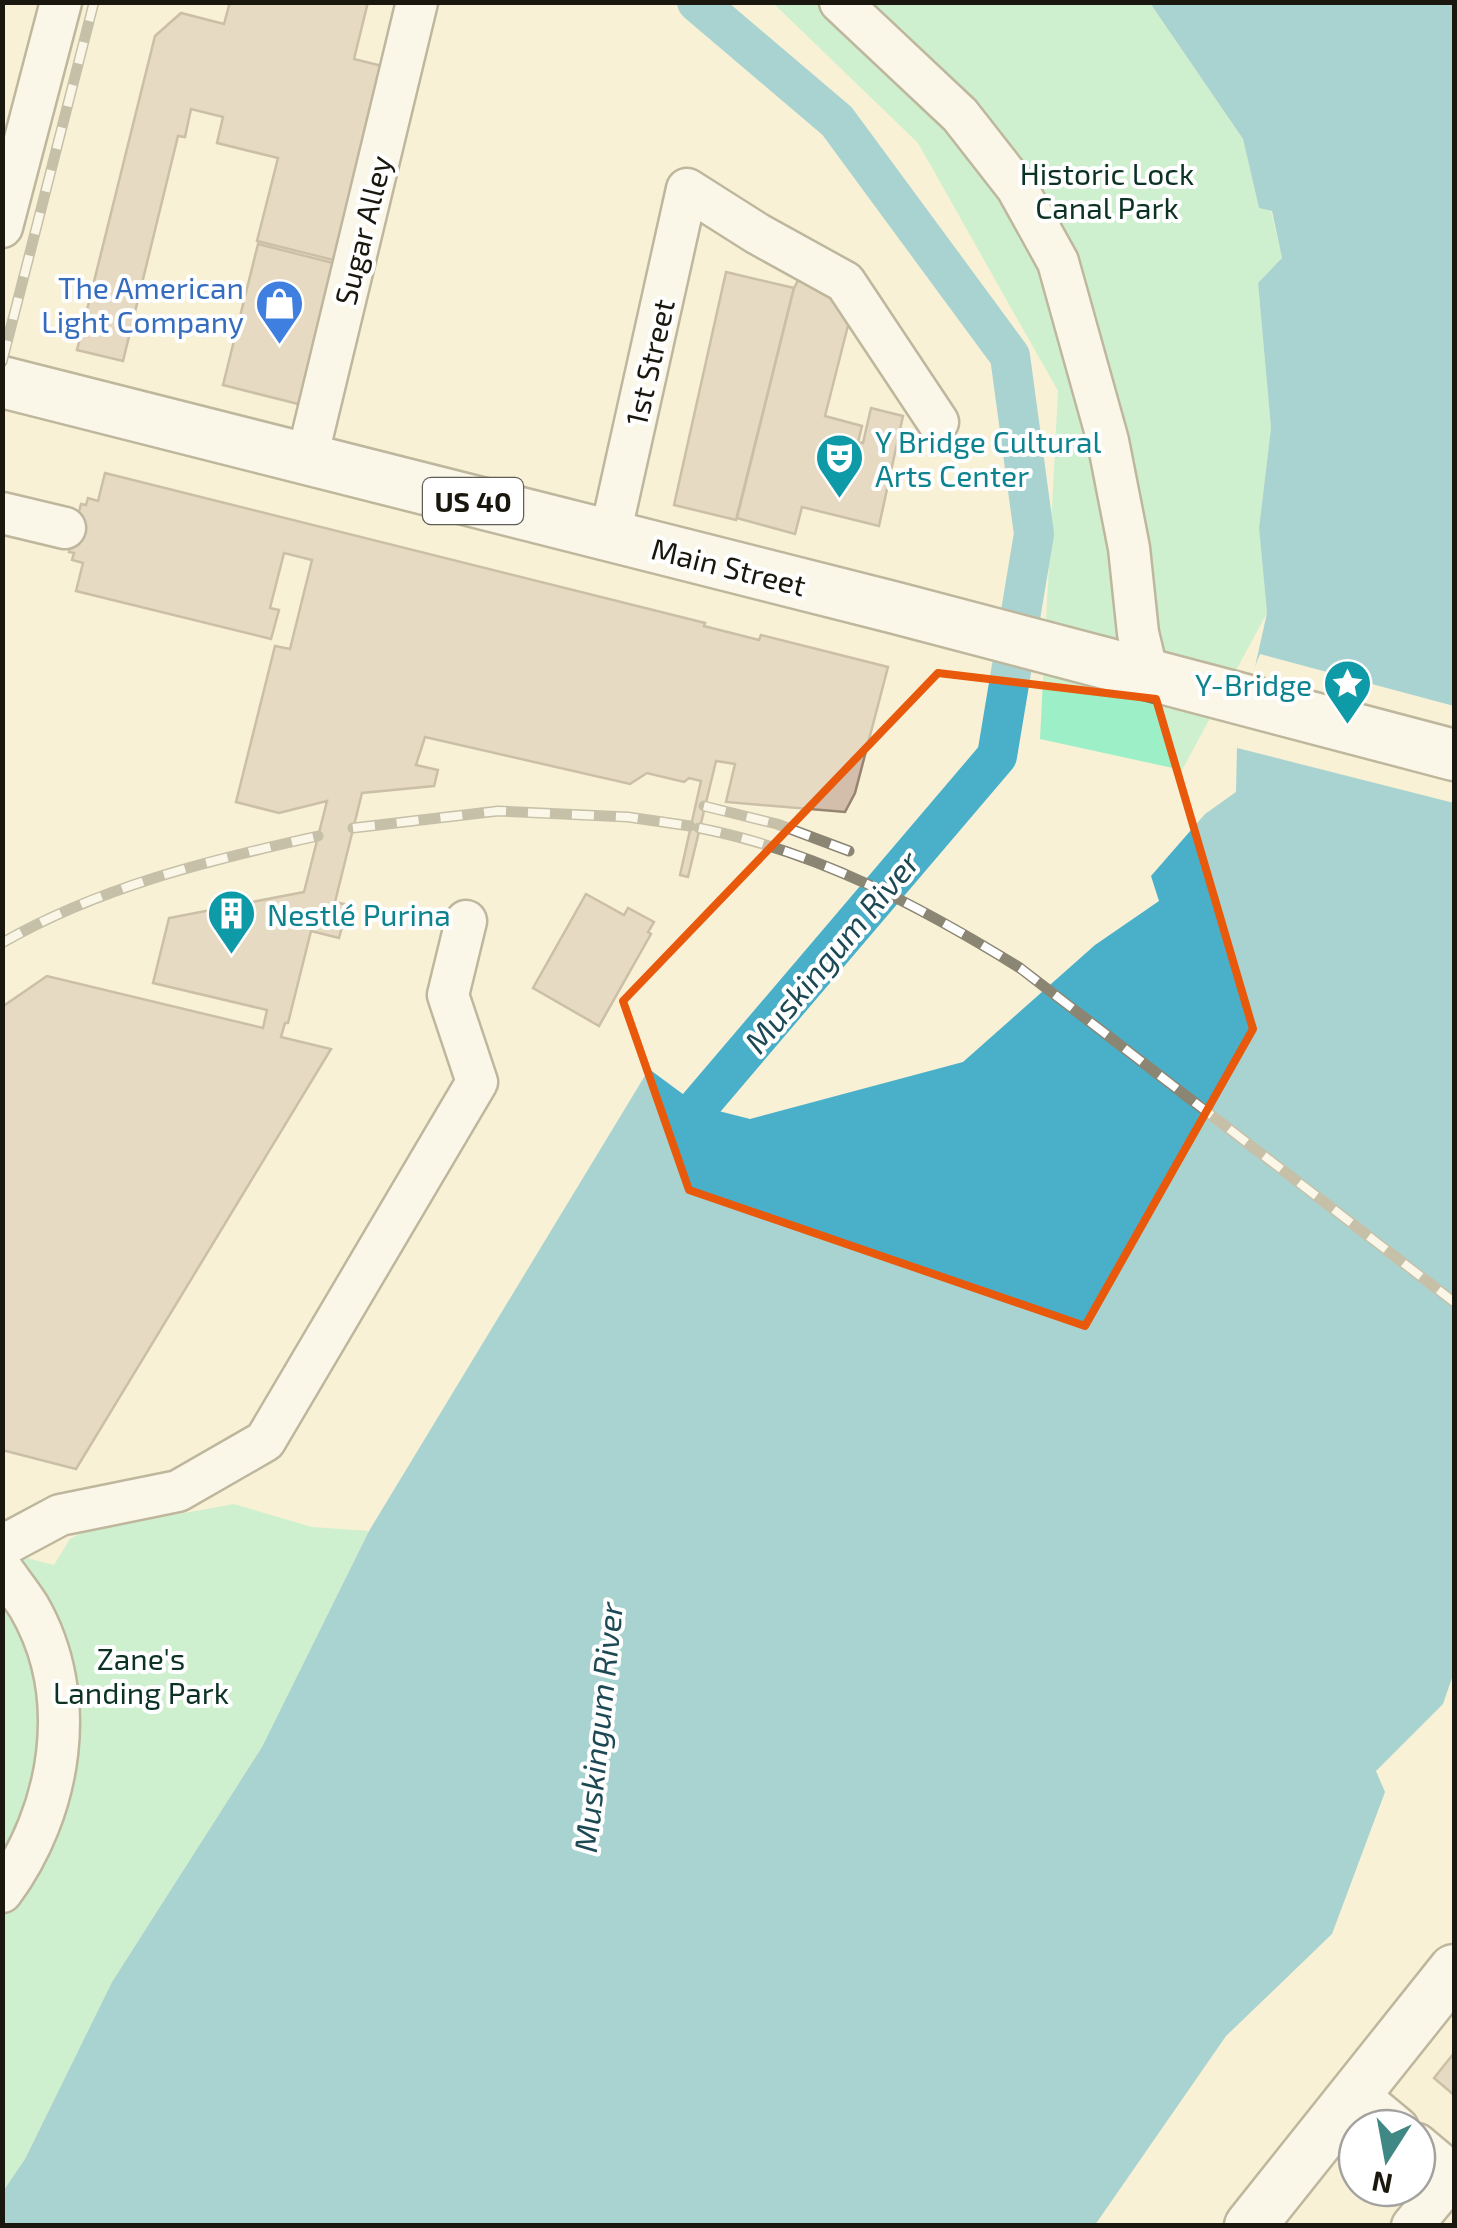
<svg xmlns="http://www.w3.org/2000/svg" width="1457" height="2228" font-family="'Exo 2',sans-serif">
	<rect width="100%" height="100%" fill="#f8f1d6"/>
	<!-- green -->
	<g fill="#9cefc7">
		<path d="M 773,3 L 1150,3 L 1243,139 L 1259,208 L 1271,211 L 1282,258 L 1258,284 L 1271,428 L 1259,528 L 1267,613 L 1182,770 L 1040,739 L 1058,391 L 918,143 Z"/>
		<path d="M 234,1504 L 312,1527 L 369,1531 L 262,1747 L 112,1982 L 25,2159 L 3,2193 L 3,1552 L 54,1565 L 70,1539 L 85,1531 Z"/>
	</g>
	<!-- water -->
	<path fill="#4ab0ca" d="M 1150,3 L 1454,3 L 1454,1672 L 1443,1704 L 1376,1771 L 1385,1792 L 1332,1934 L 1226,2036 L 1095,2225 L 3,2226 L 2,2193 L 25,2159 L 112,1982 L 262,1747 L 369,1531 L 649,1069 L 699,1106 L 750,1119 L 963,1062 L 1095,945 L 1159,901 L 1151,876 L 1205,814 L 1236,792 L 1237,748 L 1267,613 L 1259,528 L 1271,428 L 1258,283 L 1282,258 L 1272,211 L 1259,208 L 1243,139 Z"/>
	<!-- pier -->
	<path fill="#f8f1d6" d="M 1260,654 L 1454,706 L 1454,803 L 1237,748 L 1243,696 Z"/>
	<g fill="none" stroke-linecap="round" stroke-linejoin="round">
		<!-- canal -->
		<path stroke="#4ab0ca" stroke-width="40" d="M 675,1152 L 699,1106 L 997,756 L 1034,534 L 1010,356 L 837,121 L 697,2"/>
	</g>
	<!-- building -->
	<g fill="#d2beaa" stroke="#968471" stroke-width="2.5">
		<path d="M 230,2 L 368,2 L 354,59 L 386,67 L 337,261 L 257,241 L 278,158 L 217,143 L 223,117 L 191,109 L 185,137 L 178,136 L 123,361 L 77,350 L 155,36 L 181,13 L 224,24 Z"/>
		<path d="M 258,244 L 345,266 L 310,407 L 223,385 Z"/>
		<path d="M 726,272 L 794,288 L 736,520 L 674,505 Z"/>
		<path d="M 801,275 L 855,298 L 825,416 L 862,426 L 858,442 L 863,443 L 871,408 L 903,416 L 879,526 L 802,507 L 795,534 L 737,518 L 794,288 Z"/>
		<path d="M 105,473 L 705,623 L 704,626 L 759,640 L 761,635 L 888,667 L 855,793 L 845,812 L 726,802 L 735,764 L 716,761 L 688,877 L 680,875 L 701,781 L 689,778 L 684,782 L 647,773 L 630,784 L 425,737 L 416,765 L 438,770 L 434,786 L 362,793 L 335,902 L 348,905 L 339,938 L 311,931 L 288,1023 L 285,1023 L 281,1037 L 331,1049 L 76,1469 L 2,1450 L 2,1007 L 47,976 L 263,1028 L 267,1010 L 153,983 L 169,918 L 304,892 L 327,801 L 279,813 L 236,802 L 275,646 L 290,649 L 312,560 L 284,553 L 270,608 L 279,610 L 271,639 L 76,591 L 83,563 L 72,560 L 74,553 L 69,552 L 81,504 L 86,505 L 88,498 L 98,501 Z"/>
		<path d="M 586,894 L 624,915 L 628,908 L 654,922 L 648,932 L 651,934 L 599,1026 L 533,988 Z"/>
		<path d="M 1454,2053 L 1454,2095 L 1434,2078 Z"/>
	</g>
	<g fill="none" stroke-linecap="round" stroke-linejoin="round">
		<defs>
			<g id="minor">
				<path d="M 840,2 L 960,115 L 1017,188 L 1058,262 L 1108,441 L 1129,548 L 1138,633 L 1148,675"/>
				<path d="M 2,227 L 61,2"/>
				<path d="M 307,458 L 417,2"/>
				<path d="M 2,513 L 65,528"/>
				<path d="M 610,535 L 687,189 L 758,234 L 845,282 L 938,422"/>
				<path d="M 2,1546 L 60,1515 L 178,1491 L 265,1441 L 477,1082 L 448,995 L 466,921"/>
				<path d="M 2,1569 C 11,1582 21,1594 29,1607 C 81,1697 61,1812 2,1892"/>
				<path d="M 1356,2093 L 1398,2128"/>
				<path d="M 1412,2226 L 1454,2175 L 1417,2144"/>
			</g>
			<g id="major">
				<path d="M 2,382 L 896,608 L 1454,755"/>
				<path d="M 1250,2226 L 1454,1970"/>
			</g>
		</defs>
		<!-- minor casing -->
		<use href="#minor" stroke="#79725b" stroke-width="45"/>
		<!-- major casing -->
		<use href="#major" stroke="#79725b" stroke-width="55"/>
		<!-- minor -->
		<use href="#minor" stroke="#fff" stroke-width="40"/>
		<!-- major -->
		<use href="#major" stroke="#fff" stroke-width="50"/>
		<defs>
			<g id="rail">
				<path d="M 2,362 L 94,2"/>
				<path d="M 704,806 L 777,824 L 849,851"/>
				<path d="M 353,828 L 498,811 L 628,817 L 690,826"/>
				<path d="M 699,828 C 816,851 920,906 1020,968 L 1454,1302"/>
				<path d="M 2,943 C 99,887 210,860 318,836"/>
			</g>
		</defs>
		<!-- rail casing -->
		<use href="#rail" stroke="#8b8674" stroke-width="11"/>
		<!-- rail -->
		<use href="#rail" stroke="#fff" stroke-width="8" stroke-dasharray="22" stroke-linecap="butt"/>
	</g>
	<!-- marked area -->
	<path d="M0 0H1457V2228H0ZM 938,673 L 1156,699 L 1253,1029 L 1085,1326 L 689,1190 L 623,1001 Z" fill="#f8f1d6" fill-opacity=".55" fill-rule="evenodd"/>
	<path fill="none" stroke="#e8590c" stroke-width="8" stroke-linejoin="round" d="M 938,673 L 1156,699 L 1253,1029 L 1085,1326 L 689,1190 L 623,1001 Z"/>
	<!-- icons -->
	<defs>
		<symbol id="shop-pin" viewBox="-11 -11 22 30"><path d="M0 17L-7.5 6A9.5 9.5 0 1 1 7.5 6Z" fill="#3f7fe0" stroke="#fff"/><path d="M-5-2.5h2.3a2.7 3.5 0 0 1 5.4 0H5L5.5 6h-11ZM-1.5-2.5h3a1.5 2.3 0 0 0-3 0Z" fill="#fff"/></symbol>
		<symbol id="theatre-pin" viewBox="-11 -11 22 30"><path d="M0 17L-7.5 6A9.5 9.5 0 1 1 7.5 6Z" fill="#0f9aa8" stroke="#fff"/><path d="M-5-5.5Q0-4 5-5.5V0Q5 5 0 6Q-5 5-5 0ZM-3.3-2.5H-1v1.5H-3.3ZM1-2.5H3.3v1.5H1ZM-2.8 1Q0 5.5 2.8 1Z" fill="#fff"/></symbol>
		<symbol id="sight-pin" viewBox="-11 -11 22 30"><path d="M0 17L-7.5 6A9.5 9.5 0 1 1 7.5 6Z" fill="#0f9aa8" stroke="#fff"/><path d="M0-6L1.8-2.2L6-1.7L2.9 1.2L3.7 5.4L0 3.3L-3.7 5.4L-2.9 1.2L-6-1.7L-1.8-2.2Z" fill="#fff"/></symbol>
		<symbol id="building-pin" viewBox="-11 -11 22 30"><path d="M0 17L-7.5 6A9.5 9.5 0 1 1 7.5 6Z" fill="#0f9aa8" stroke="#fff"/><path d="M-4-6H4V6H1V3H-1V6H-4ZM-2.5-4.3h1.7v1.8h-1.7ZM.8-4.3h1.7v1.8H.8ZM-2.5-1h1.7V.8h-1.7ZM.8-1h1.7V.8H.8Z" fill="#fff"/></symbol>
	</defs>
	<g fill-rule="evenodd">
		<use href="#shop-pin" x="252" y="276" width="55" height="75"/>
		<use href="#theatre-pin" x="812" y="430" width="55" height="75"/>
		<use href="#sight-pin" x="1320" y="656" width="55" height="75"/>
		<use href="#building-pin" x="204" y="886" width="55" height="75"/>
	</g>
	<g text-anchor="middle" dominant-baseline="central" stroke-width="8" stroke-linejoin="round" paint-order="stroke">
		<!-- shield labels -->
		<rect fill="#fff" stroke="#5f5d56" stroke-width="2.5" x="423" y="478" width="100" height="46" rx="8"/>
		<g font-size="28" font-weight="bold" fill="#1a170e">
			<text x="473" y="501">US 40</text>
		</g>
		<!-- park labels -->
		<g font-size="30" fill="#0c3223" stroke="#fff">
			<text x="1107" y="173">Historic Lock<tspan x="1107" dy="34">Canal Park</tspan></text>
			<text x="141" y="1658">Zane's<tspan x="141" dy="34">Landing Park</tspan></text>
		</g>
		<!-- street labels -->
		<g font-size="30" fill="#1a170e" stroke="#fff">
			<text transform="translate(362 230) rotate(-76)">Sugar Alley</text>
			<text transform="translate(649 362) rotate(-77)">1st Street</text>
			<text transform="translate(729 566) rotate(14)">Main Street</text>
		</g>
		<!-- shop labels -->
		<g font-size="30" fill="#366cbe" stroke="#fff" text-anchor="end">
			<text x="244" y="287">The American<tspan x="244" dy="34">Light Company</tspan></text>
		</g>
		<!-- culture labels -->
		<g font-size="30" fill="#0d838f" stroke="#fff" text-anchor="start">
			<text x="875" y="441">Y Bridge Cultural<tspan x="875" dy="34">Arts Center</tspan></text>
			<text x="1312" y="684" text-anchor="end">Y-Bridge</text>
			<text x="267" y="914">Nestlé Purina</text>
		</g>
		<!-- water labels -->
		<g font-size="32" font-style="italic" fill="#1d4955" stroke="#fff">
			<text transform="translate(831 951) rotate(-50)">Muskingum River</text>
			<text transform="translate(597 1727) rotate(-84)">Muskingum River</text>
		</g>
	</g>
	<!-- border -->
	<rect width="1457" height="2228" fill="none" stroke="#1a170e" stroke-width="10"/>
	<!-- north arrow -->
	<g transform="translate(1387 2158) rotate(191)"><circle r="48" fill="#ffffff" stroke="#a3a29f" stroke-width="2.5"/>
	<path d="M0-8L18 38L0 25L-18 38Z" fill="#408885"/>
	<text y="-15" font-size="28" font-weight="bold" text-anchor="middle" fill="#1a170e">N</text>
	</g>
</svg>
